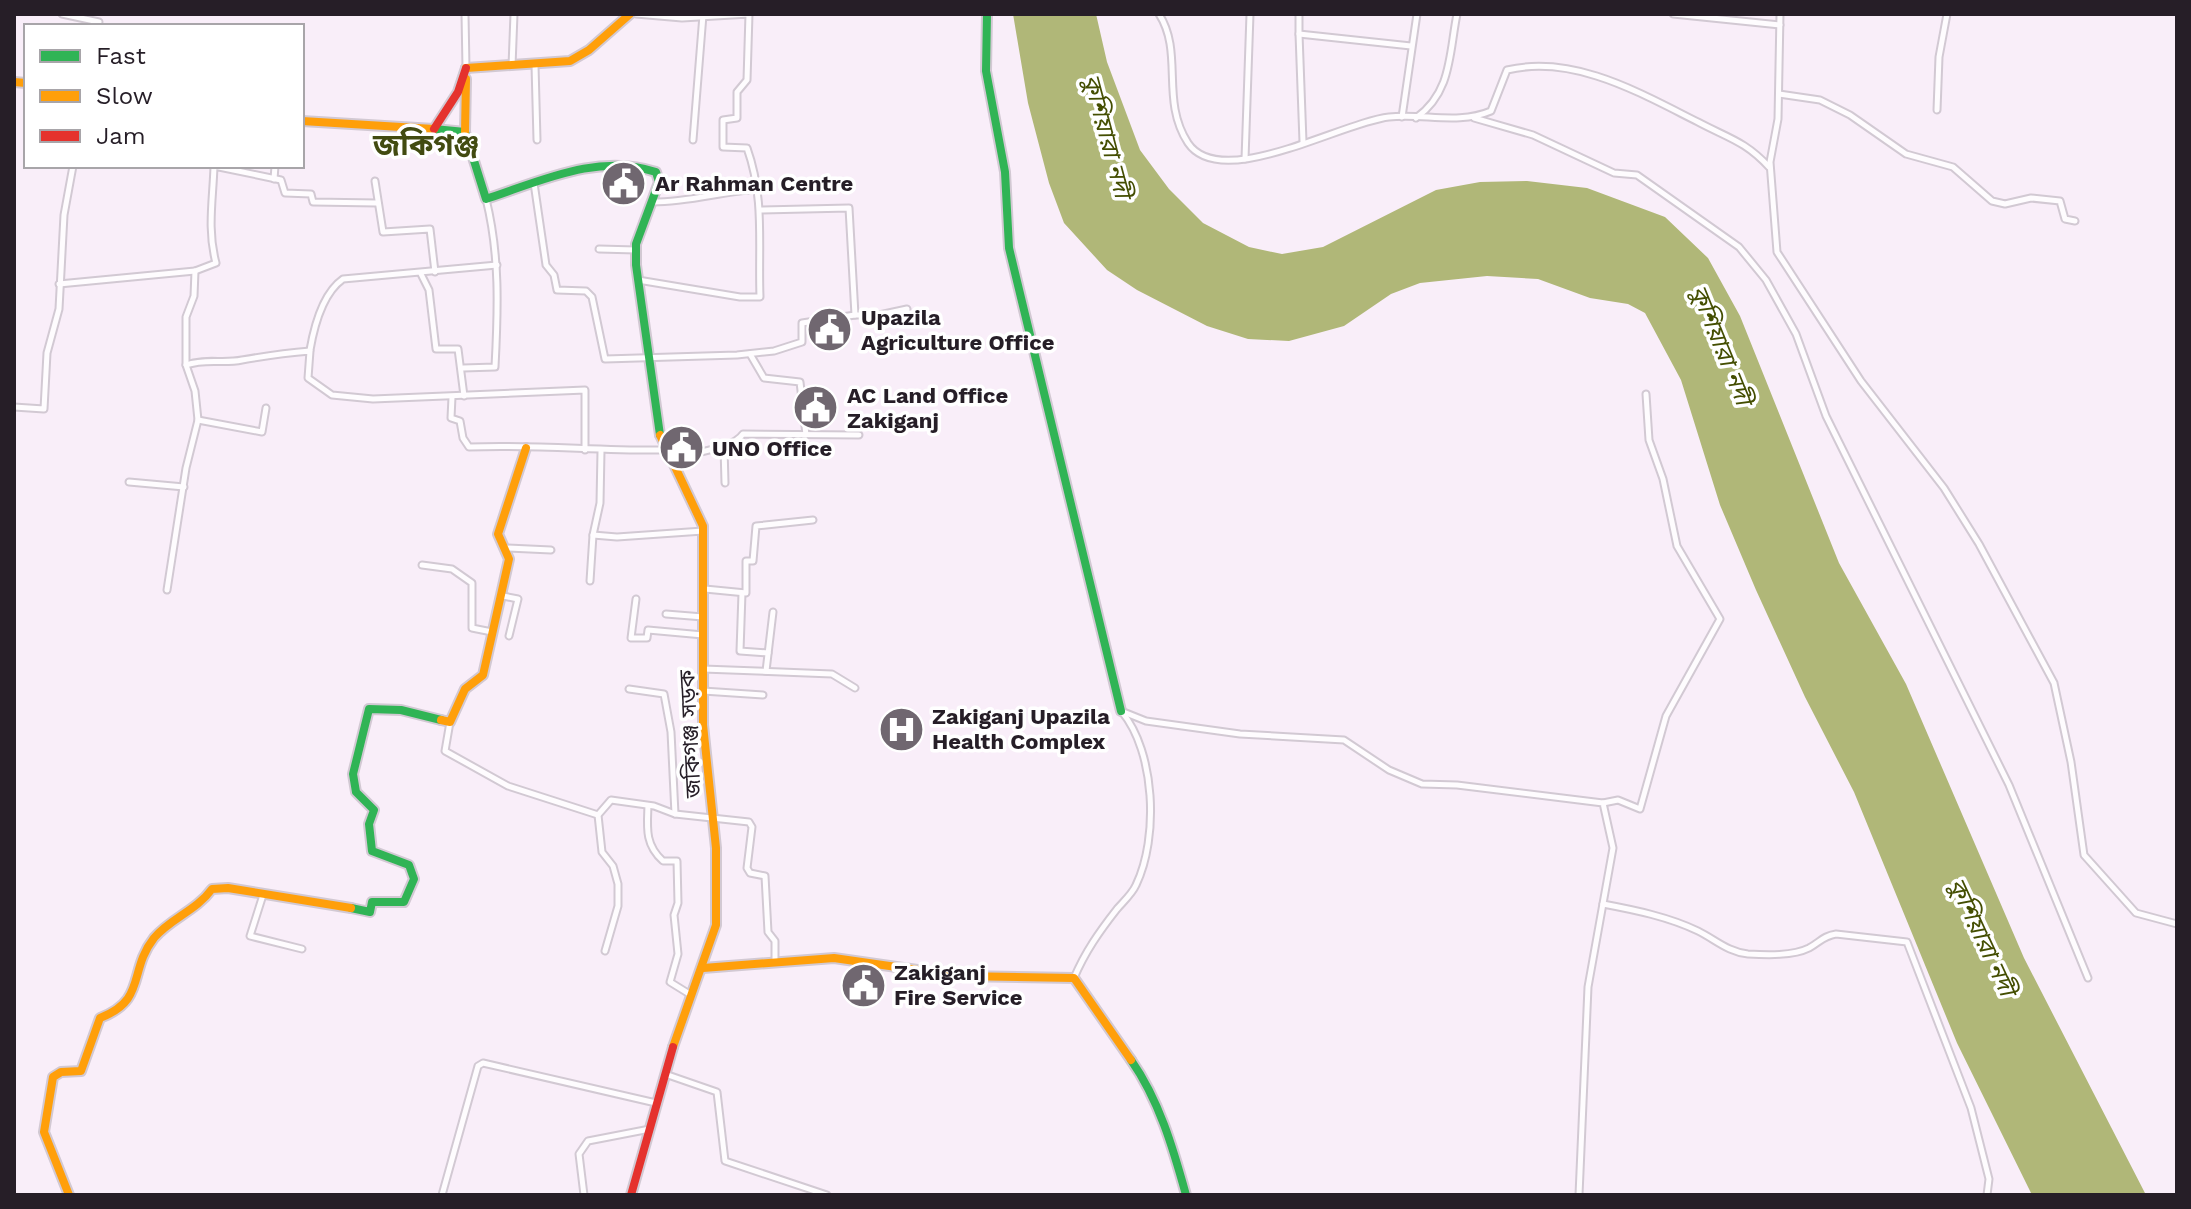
<svg xmlns="http://www.w3.org/2000/svg" width="2191" height="1209" font-family="'Work Sans','Noto Sans Bengali',sans-serif">
	<rect width="100%" height="100%" fill="#f9eef9"/>
	<!-- water -->
	<path fill="#b0b778" d="M 1013,14 L 1096,14 L 1107,62 L 1140,150 L 1169,189 L 1203,223 L 1249,247 L 1282,254 L 1323,247 L 1436,190 L 1480,182 L 1527,181 L 1587,188 L 1665,217 L 1708,258 L 1740,316 L 1839,563 L 1906,684 L 2024,958 L 2146,1195 L 2032,1195 L 1957,1043 L 1854,792 L 1805,697 L 1756,590 L 1720,505 L 1681,380 L 1645,313 L 1628,304 L 1590,298 L 1538,279 L 1487,276 L 1420,283 L 1391,294 L 1344,326 L 1289,341 L 1248,339 L 1207,326 L 1137,290 L 1107,270 L 1064,223 L 1049,183 L 1028,103 Z"/>
	<g fill="none" stroke-linecap="round" stroke-linejoin="round">
		<defs>
			<g id="street">
				<path d="M 62,14 L 99,22 L 98,26"/>
				<path d="M 465,14 L 466,68"/>
				<path d="M 636,14 L 682,18 L 749,14 L 747,80 L 737,92 L 737,118 L 723,120 L 723,147 L 747,148 C 765,198 758,245 760,297 L 740,297 L 638,280"/>
				<path d="M 1159,14 C 1184,53 1160,100 1188,143 C 1221,192 1342,122 1389,117 C 1423,113 1458,125 1491,111 L 1507,70 C 1574,54 1640,93 1698,122 C 1728,138 1745,141 1769,167"/>
				<path d="M 1299,14 L 1299,34 L 1411,46"/>
				<path d="M 1673,14 L 1780,25"/>
				<path d="M 1780,14 L 1778,119 L 1770,162 L 1777,252 L 1861,381 L 1944,488 L 1979,544 L 2054,683 L 2071,762 L 2084,855 L 2136,913 L 2177,924"/>
				<path d="M 1299,34 L 1303,142"/>
				<path d="M 535,65 L 537,140"/>
				<path d="M 512,66 L 514,14"/>
				<path d="M 1779,94 L 1820,100 L 1850,115 L 1906,154 L 1953,167 L 1992,201 L 2005,204 L 2031,198 L 2060,201 L 2065,219 L 2075,221"/>
				<path d="M 1937,110 L 1939,57 L 1947,14"/>
				<path d="M 1402,117 L 1417,14"/>
				<path d="M 1416,118 C 1452,92 1449,54 1457,14"/>
				<path d="M 1474,118 L 1533,135 L 1614,173 L 1637,175 L 1739,247 L 1766,280 L 1796,334 L 1826,416 L 2009,785 L 2088,978"/>
				<path d="M 693,140 L 703,15"/>
				<path d="M 1245,159 L 1250,14"/>
				<path d="M 274,179 L 275,166"/>
				<path d="M 375,181 L 383,232 L 430,229 L 435,272"/>
				<path d="M 534,183 L 546,265 L 554,275 L 557,290 L 586,291 L 592,297 L 605,359 L 737,355 L 774,351 L 802,342 L 802,323 L 855,315"/>
				<path d="M 653,202 C 691,202 723,191 760,189"/>
				<path d="M 761,210 L 849,208 L 855,315 L 879,315 L 907,309"/>
				<path d="M 599,249 L 636,250"/>
				<path d="M 421,274 L 429,290 L 436,349 L 458,349 L 464,396"/>
				<path d="M 59,284 L 195,271 L 216,263 C 207,229 213,200 214,166 L 281,180 L 285,193 L 311,194 L 313,202 L 377,203"/>
				<path d="M 310,350 C 314,327 323,293 343,279 L 497,265"/>
				<path d="M 750,354 L 764,378 L 800,382 L 806,435"/>
				<path d="M 186,365 C 206,358 223,364 242,360 C 265,356 286,353 310,351 L 308,378 L 332,395 L 373,399 L 585,390 L 585,450"/>
				<path d="M 463,368 L 495,367 C 498,310 500,255 486,199"/>
				<path d="M 452,397 L 451,418 L 460,421 L 463,438 L 469,447 C 535,444 598,451 665,450"/>
				<path d="M 14,407 L 44,409 L 47,353 L 59,309 L 64,215 L 73,166"/>
				<path d="M 198,420 L 262,432 L 266,408"/>
				<path d="M 724,447 L 725,483"/>
				<path d="M 671,461 C 692,451 732,450 743,434 L 859,435"/>
				<path d="M 129,482 L 184,487"/>
				<path d="M 593,535 L 617,537 L 703,531"/>
				<path d="M 506,548 L 551,550"/>
				<path d="M 422,565 L 452,569 L 472,583 L 472,628 L 492,632"/>
				<path d="M 590,581 L 593,535 L 600,503 L 601,451"/>
				<path d="M 705,589 L 746,593 L 746,561 L 753,561 L 756,526 L 813,520"/>
				<path d="M 167,590 L 186,468 L 198,420 L 195,391 L 186,365 L 186,317 L 194,296 L 195,271"/>
				<path d="M 742,593 L 740,651 L 768,653"/>
				<path d="M 503,596 L 518,599 L 509,636"/>
				<path d="M 636,599 L 631,638 L 647,638 L 648,630 L 703,635"/>
				<path d="M 666,614 L 703,617"/>
				<path d="M 703,669 L 832,674 L 855,688"/>
				<path d="M 766,671 L 773,612"/>
				<path d="M 629,689 L 664,694 L 671,732 L 675,814"/>
				<path d="M 703,691 L 763,695"/>
				<path d="M 1121,711 L 1146,721 L 1240,734 L 1344,740 L 1389,770 L 1422,784 L 1457,785 L 1603,803 L 1613,848 L 1588,987 L 1579,1195"/>
				<path d="M 450,722 L 445,751 L 508,786 L 598,815"/>
				<path d="M 1603,803 L 1618,800 L 1640,809 L 1666,716 L 1720,619 L 1677,546 L 1663,479 L 1649,440 L 1646,394"/>
				<path d="M 648,806 C 647,828 645,845 663,861 L 677,861 L 678,903 L 674,915 L 678,954 L 670,982 L 691,995"/>
				<path d="M 263,895 L 250,936 L 302,949"/>
				<path d="M 1603,904 C 1635,910 1669,917 1698,931 C 1716,940 1728,952 1748,954 C 1767,955 1793,956 1809,948 C 1820,942 1823,936 1836,934 L 1907,942 L 1971,1108 L 1989,1179 L 1987,1195"/>
				<path d="M 605,951 L 618,906 L 618,884 L 613,866 L 602,852 L 598,815 L 611,800 L 654,806 L 675,814 L 749,822 L 752,827 L 747,868 L 750,873 L 765,876 L 768,932 L 775,941 L 775,963"/>
				<path d="M 1074,978 C 1085,952 1099,932 1117,909 C 1123,902 1132,894 1136,885 C 1159,837 1155,752 1122,712"/>
				<path d="M 665,1074 L 717,1092 L 725,1161 L 827,1195"/>
				<path d="M 442,1195 L 478,1066 L 483,1063 L 656,1103"/>
				<path d="M 584,1195 L 579,1154 L 588,1141 L 650,1129"/>
			</g>
			<g id="fast">
				<path d="M 987,14 L 986,71 L 1005,172 L 1009,248 L 1121,711"/>
				<path d="M 434,129 L 465,132 L 486,199 C 541,181 598,153 656,172 L 659,182 L 636,244 L 636,265 L 660,435"/>
				<path d="M 351,908 L 370,912 L 372,902 L 404,902 L 414,879 L 409,865 L 372,851 L 369,824 L 374,810 L 356,792 L 353,774 L 369,709 L 401,710 L 441,720"/>
				<path d="M 1131,1060 C 1159,1100 1173,1148 1186,1195"/>
			</g>
			<g id="slow">
				<path d="M 466,68 L 570,61 L 589,50 L 630,14"/>
				<path d="M 14,82 L 26,83"/>
				<path d="M 302,121 L 434,129"/>
				<path d="M 465,132 L 466,79"/>
				<path d="M 660,435 L 703,526 L 703,725 L 716,848 L 716,925 L 673,1047"/>
				<path d="M 441,720 L 450,722 L 465,689 L 483,675 L 509,559 L 498,534 L 526,448"/>
				<path d="M 703,968 L 834,958 L 959,976 L 1074,978 L 1131,1060"/>
				<path d="M 69,1195 L 44,1132 L 53,1077 L 61,1072 L 81,1071 L 100,1018 C 147,1000 128,971 154,938 C 171,918 196,911 212,889 L 228,888 L 351,908"/>
			</g>
			<g id="jam">
				<path d="M 434,129 L 458,92 L 466,68"/>
				<path d="M 631,1195 L 673,1047"/>
			</g>
		</defs>
		<!-- street casing -->
		<use href="#street" stroke="#d2c9d3" stroke-width="9"/>
		<!-- fast casing -->
		<use href="#fast" stroke="#d2c9d3" stroke-width="12"/>
		<!-- slow casing -->
		<use href="#slow" stroke="#d2c9d3" stroke-width="12"/>
		<!-- jam casing -->
		<use href="#jam" stroke="#d2c9d3" stroke-width="12"/>
		<!-- street -->
		<use href="#street" stroke="#fefcfe" stroke-width="5"/>
		<!-- fast -->
		<use href="#fast" stroke="#30b455" stroke-width="8"/>
		<!-- slow -->
		<use href="#slow" stroke="#ff9f0a" stroke-width="8"/>
		<!-- jam -->
		<use href="#jam" stroke="#e5322d" stroke-width="8"/>
	</g>
	<!-- icons -->
	<defs>
		<symbol id="civic-disc" viewBox="-11 -11 22 22"><circle r="9.5" fill="#706770" stroke="#fff"/><path d="M-.6-6.5H3V-4.5H.6V-3L4-1V1h2V6H-6V1h2V-1L-.6-3ZM-1.2 2.5V6h2.4V2.5Z" fill="#fff"/></symbol>
		<symbol id="hospital-disc" viewBox="-11 -11 22 22"><circle r="9.5" fill="#706770" stroke="#fff"/><path d="M-5-5h3v3.5h4V-5h3V5h-3V1.5h-4V5h-3Z" fill="#fff"/></symbol>
	</defs>
	<g fill-rule="evenodd">
		<use href="#civic-disc" x="598" y="158" width="51" height="51"/>
		<use href="#civic-disc" x="804" y="304" width="51" height="51"/>
		<use href="#civic-disc" x="790" y="382" width="51" height="51"/>
		<use href="#civic-disc" x="656" y="422" width="51" height="51"/>
		<use href="#hospital-disc" x="876" y="704" width="51" height="51"/>
		<use href="#civic-disc" x="838" y="960" width="51" height="51"/>
	</g>
	<g text-anchor="middle" dominant-baseline="central" stroke-width="7" stroke-linejoin="round" paint-order="stroke">
		<!-- poi labels -->
		<g font-size="22" font-weight="bold" fill="#261e27" stroke="#fff" text-anchor="start">
			<text x="655" y="183">Ar Rahman Centre</text>
			<text x="861" y="317">Upazila<tspan x="861" dy="25">Agriculture Office</tspan></text>
			<text x="847" y="395">AC Land Office<tspan x="847" dy="25">Zakiganj</tspan></text>
			<text x="712" y="448">UNO Office</text>
			<text x="932" y="716">Zakiganj Upazila<tspan x="932" dy="25">Health Complex</tspan></text>
			<text x="894" y="972">Zakiganj<tspan x="894" dy="25">Fire Service</tspan></text>
		</g>
		<!-- street labels -->
		<g font-size="22" fill="#261e27" stroke="#fff">
			<text transform="translate(690 734) rotate(-93)">জকিগঞ্জ সড়ক</text>
		</g>
		<!-- water labels -->
		<g font-size="24" font-style="italic" fill="#444e02" stroke="#fff">
			<text transform="translate(1107 136) rotate(75)">কুশিয়ারা নদী</text>
			<text transform="translate(1721 345) rotate(68)">কুশিয়ারা নদী</text>
			<text transform="translate(1982 937) rotate(65)">কুশিয়ারা নদী</text>
		</g>
		<!-- district labels -->
		<g font-size="30" font-weight="bold" fill="#424b11" stroke="#fff">
			<text x="426" y="144">জকিগঞ্জ</text>
		</g>
	</g>
	<!-- border -->
	<rect width="2191" height="1209" fill="none" stroke="#261e27" stroke-width="32"/>
	<!-- legend -->
	<rect x="24" y="24" width="280" height="144" fill="#ffffff" stroke="#a8a5a9" stroke-width="2"/>
	<rect x="40" y="50" width="40" height="12" fill="#30b455" stroke="#a8a5a9" stroke-width="2"/>
	<text x="96" y="64" font-size="24" fill="#261e27">Fast</text>
	<rect x="40" y="90" width="40" height="12" fill="#ff9f0a" stroke="#a8a5a9" stroke-width="2"/>
	<text x="96" y="104" font-size="24" fill="#261e27">Slow</text>
	<rect x="40" y="130" width="40" height="12" fill="#e5322d" stroke="#a8a5a9" stroke-width="2"/>
	<text x="96" y="144" font-size="24" fill="#261e27">Jam</text>
</svg>
